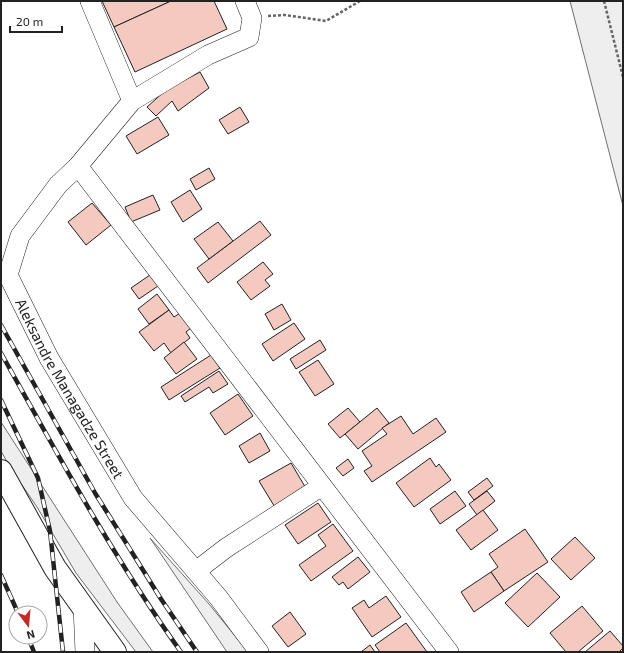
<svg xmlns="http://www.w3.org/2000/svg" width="624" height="653" font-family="'Exo 2',sans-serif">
	<rect width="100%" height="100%" fill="#fff"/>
	<!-- green -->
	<g fill="#eee" stroke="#6f6f6f">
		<path d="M 570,1 L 623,1 L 623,206 Z"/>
		<path d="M 1,422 L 117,602 L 153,652 L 136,652 L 76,573 L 37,507 L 11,469 L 1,451 Z"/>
		<path d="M 150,538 L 209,604 L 248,652 L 227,652 Z"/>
	</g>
	<!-- building -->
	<g fill="#f3c9c0" stroke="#222">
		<path d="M 102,1 L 171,1 L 114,27 Z"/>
		<path d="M 171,1 L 214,1 L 227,29 L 135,72 L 114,27 Z"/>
		<path d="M 200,72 L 209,88 L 178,111 L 172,101 L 156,116 L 147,107 L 166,90 Z"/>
		<path d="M 240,107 L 249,122 L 228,134 L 219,120 Z"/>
		<path d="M 158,117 L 169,135 L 137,154 L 126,136 Z"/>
		<path d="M 209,168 L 215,179 L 196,190 L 190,179 Z"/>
		<path d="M 190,190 L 202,209 L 183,222 L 171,202 Z"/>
		<path d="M 153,195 L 160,210 L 131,222 L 125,207 Z"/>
		<path d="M 92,203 L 111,225 L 86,245 L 68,222 Z"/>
		<path d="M 260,221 L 271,235 L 208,283 L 197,268 Z"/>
		<path d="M 218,222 L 233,241 L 209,259 L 194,239 Z"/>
		<path d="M 263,262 L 273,274 L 265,280 L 270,286 L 251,300 L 237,282 Z"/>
		<path d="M 150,275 L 158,286 L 139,299 L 131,288 Z"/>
		<path d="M 157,294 L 169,310 L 149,324 L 138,309 Z"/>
		<path d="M 282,304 L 291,320 L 274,330 L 265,314 Z"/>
		<path d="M 169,310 L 174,317 L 180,313 L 191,328 L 186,332 L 190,338 L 171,353 L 164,343 L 154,351 L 139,332 Z"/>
		<path d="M 294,323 L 305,339 L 273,361 L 262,344 Z"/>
		<path d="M 320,340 L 326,350 L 296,369 L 290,359 Z"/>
		<path d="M 184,342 L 197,359 L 176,374 L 164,358 Z"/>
		<path d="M 211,355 L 220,368 L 169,400 L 161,387 Z"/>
		<path d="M 318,360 L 334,384 L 315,396 L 299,372 Z"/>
		<path d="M 219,371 L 228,384 L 213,393 L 209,387 L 185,402 L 181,396 Z"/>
		<path d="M 238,394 L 253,416 L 225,435 L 210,413 Z"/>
		<path d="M 348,408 L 360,422 L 340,438 L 328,424 Z"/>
		<path d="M 377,408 L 389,423 L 358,449 L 345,434 Z"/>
		<path d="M 401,416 L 413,434 L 436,418 L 446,432 L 372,482 L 364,471 L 372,466 L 362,451 L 387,434 L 382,428 Z"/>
		<path d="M 260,433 L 270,451 L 249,463 L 239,446 Z"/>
		<path d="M 430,458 L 436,467 L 439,464 L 451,480 L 414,507 L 396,483 Z"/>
		<path d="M 348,459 L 354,468 L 343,476 L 336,468 Z"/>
		<path d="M 291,463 L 307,490 L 276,509 L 259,481 Z"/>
		<path d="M 487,478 L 493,486 L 474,500 L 468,492 Z"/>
		<path d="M 455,491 L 466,506 L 440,524 L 430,509 Z"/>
		<path d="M 487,491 L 495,501 L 477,515 L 469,504 Z"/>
		<path d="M 318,503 L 331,522 L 298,544 L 285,525 Z"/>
		<path d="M 483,510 L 498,530 L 471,550 L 456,530 Z"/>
		<path d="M 333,524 L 353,551 L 311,581 L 299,565 L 326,546 L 318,535 Z"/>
		<path d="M 525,529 L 548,562 L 504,591 L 491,572 L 498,567 L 489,554 Z"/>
		<path d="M 575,537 L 595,558 L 571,580 L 551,559 Z"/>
		<path d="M 358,557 L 370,572 L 348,589 L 343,582 L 339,585 L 332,577 Z"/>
		<path d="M 491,572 L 504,591 L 474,612 L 461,592 Z"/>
		<path d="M 537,573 L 560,597 L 528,627 L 505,603 Z"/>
		<path d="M 386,596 L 401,617 L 372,637 L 352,608 L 364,600 L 369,608 Z"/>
		<path d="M 582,606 L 603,631 L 578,652 L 566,652 L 550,633 Z"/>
		<path d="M 290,612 L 306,634 L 288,647 L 272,626 Z"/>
		<path d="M 406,623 L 427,652 L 380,652 L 375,645 Z"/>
		<path d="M 610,631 L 623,646 L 623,648 L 619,652 L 585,652 Z"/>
		<path d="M 370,645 L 375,652 L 361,652 Z"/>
	</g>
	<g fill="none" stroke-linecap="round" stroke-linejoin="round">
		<defs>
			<g id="minor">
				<path d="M 90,1 L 132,101"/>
				<path id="s1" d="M 245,1 L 252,18 L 249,37 L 208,55 L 132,101 L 78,166 L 58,185 L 20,236 L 8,275 L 49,358 L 133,498 L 218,597 L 259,652"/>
				<path d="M 78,166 L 449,652"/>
				<path d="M 196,571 L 226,548 L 322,486"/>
				<path d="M 83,607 L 85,652"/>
			</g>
			<path id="major" d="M 1,471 L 55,568 L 115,652"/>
		</defs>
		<!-- minor casing -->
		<use href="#minor" stroke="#222" stroke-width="20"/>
		<!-- major casing -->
		<use href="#major" stroke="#222" stroke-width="24"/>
		<!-- path -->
		<g stroke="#646464" stroke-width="2.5" stroke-dasharray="3 2" stroke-linecap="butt">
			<path d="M 604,1 L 623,77"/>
			<path d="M 268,16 L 285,15 L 326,21 L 360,1"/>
		</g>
		<!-- minor -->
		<use href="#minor" stroke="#fff" stroke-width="19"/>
		<!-- major -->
		<use href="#major" stroke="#fff" stroke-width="22"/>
		<defs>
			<g id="rail">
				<path d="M 1,325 L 95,493 L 161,599 L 197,652"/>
				<path d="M 1,353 C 58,455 113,557 181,652"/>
				<path d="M 1,400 L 38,478 L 50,531 L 63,652"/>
				<path d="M 1,575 L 18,613"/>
				<path d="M 28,637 L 34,652"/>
			</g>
		</defs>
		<!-- rail casing -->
		<use href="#rail" stroke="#222" stroke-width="4.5"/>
		<!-- rail -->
		<use href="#rail" stroke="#fff" stroke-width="3" stroke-dasharray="9" stroke-linecap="butt"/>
	</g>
	<g text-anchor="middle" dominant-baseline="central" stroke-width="3" stroke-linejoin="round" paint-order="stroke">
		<!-- street labels -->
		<g font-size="15" fill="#222" stroke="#fff">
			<text stroke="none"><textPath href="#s1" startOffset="517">Aleksandre Managadze Street</textPath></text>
		</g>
	</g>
	<!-- border -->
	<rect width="624" height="653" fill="none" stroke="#222222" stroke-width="4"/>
	<!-- north arrow -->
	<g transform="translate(28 625) rotate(164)"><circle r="19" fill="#ffffff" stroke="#a7a7a7"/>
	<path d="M0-3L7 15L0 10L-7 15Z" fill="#c62828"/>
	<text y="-6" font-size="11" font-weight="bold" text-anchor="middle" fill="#222222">N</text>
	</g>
	<!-- scale -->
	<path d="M10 26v6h52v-6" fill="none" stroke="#222222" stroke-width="2"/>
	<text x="16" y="26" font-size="12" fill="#222222" stroke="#ffffff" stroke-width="3" paint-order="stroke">20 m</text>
</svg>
